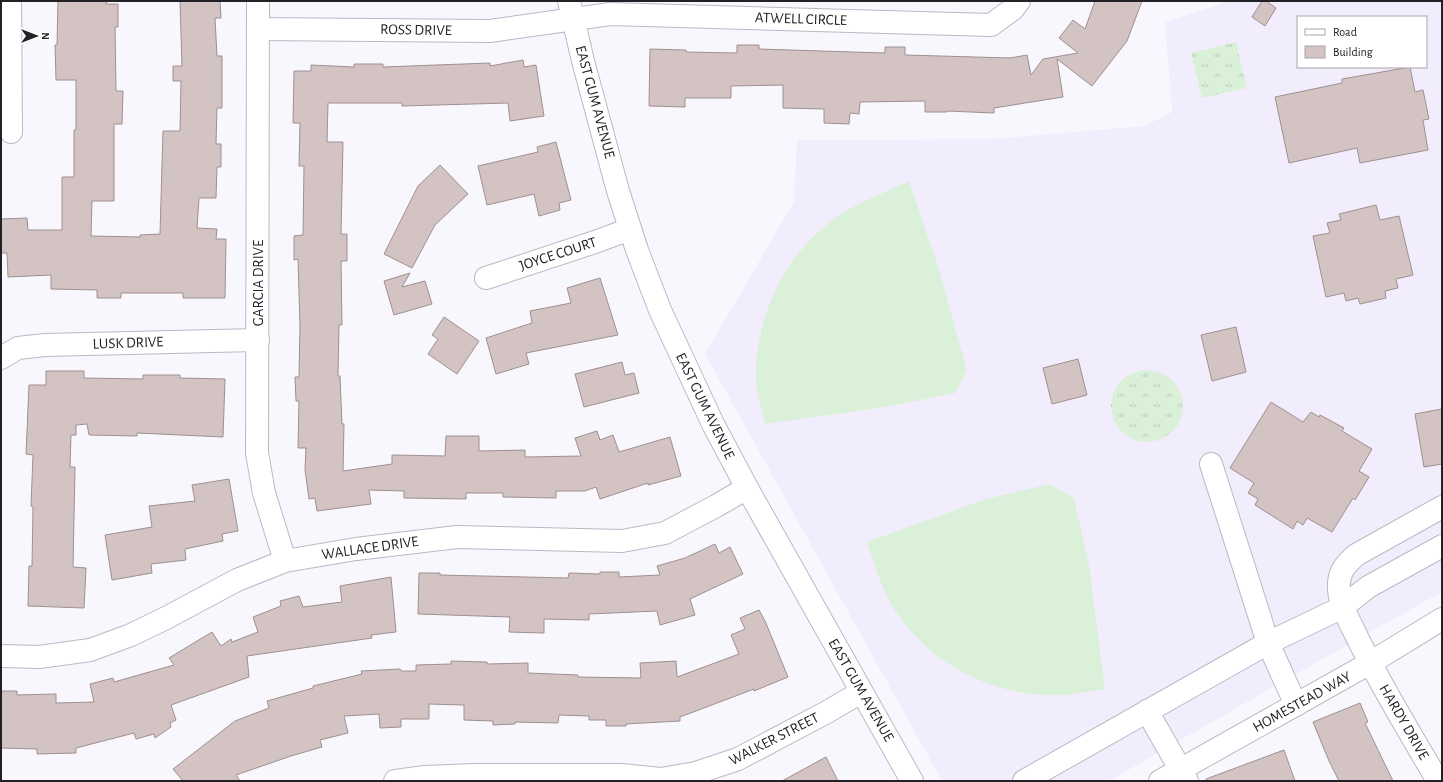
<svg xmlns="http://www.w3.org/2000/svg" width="1443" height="782" font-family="'Alegreya Sans',sans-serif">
	<defs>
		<pattern id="grass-tufts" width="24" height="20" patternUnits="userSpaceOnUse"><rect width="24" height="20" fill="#dbf0d8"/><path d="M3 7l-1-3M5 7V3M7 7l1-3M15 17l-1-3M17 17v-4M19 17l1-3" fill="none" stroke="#bcceb9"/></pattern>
	</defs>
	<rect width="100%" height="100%" fill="#f9f7fe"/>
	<!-- built -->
	<path fill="#f2edfd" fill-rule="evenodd" d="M 1230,1 L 1442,1 L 1442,592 L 1340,649 L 1109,781 L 942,781 L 705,354 L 794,202 L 797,140 L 993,139 L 1144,126 L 1172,112 L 1165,22 ZM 1298,17 L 1426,17 L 1426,67 L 1298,67 Z"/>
	<!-- grass -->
	<g fill="url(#grass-tufts)">
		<path d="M 1236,42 L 1247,88 L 1202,98 L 1191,53 Z"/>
		<circle cx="1147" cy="406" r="36"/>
	</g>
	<!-- garden -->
	<g fill="#dbf0d8">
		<path d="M 909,181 L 939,269 L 967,371 L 955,393 L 886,407 L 765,424 C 761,409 756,392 756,376 C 756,315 785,254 835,218 C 857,203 884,193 909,181 Z"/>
		<path d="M 1049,484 L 1074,498 L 1089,565 L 1105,689 C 1091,691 1077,694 1063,695 C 997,698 933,667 896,612 C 882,591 875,566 867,542 L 983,500 Z"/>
	</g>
	<!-- building -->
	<g fill="#d3c4c3" stroke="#9e908e">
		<path d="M 58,1 L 107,1 L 106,4 L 118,4 L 118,27 L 115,27 L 116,91 L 123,91 L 122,124 L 114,124 L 114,201 L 92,201 L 91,236 L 140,237 L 140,235 L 160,234 L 163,131 L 180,131 L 181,81 L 173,81 L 173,66 L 182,66 L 180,1 L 220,1 L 221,18 L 215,18 L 217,56 L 222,56 L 222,108 L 217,108 L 216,144 L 221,144 L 221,167 L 217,167 L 216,198 L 199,198 L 197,228 L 217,229 L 216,239 L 226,239 L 225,298 L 183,298 L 183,293 L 121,293 L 121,298 L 97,298 L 97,290 L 51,289 L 51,275 L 8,277 L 7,253 L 1,253 L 1,219 L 27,218 L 28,230 L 62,230 L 62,177 L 74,177 L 74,130 L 76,130 L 76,80 L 56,80 L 55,45 L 57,45 Z"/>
		<path d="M 1095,1 L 1142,1 L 1127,41 L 1092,86 L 1057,59 L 1063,97 L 994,108 L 994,113 L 947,111 L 947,112 L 925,112 L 925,101 L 860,102 L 859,114 L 850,113 L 849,124 L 824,123 L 824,109 L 783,108 L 783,85 L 731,86 L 731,98 L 685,98 L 685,107 L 649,106 L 650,49 L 686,50 L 686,52 L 737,53 L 737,45 L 759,45 L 759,49 L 885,53 L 885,47 L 905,47 L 905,55 L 1010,58 L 1027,55 L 1031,75 L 1043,59 L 1078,53 L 1059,38 L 1073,20 L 1085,29 Z"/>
		<path d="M 1262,1 L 1266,1 L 1276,8 L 1265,26 L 1252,17 Z"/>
		<path d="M 523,60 L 524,67 L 536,65 L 544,116 L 510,121 L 508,103 L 402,106 L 402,103 L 328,103 L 327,142 L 343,142 L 341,234 L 347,234 L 347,261 L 341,261 L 342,325 L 339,325 L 338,376 L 340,376 L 342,424 L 344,424 L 343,471 L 392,464 L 392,455 L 445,456 L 446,436 L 479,436 L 479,451 L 525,450 L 525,457 L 581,456 L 575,438 L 597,431 L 600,440 L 613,435 L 619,452 L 670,437 L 681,476 L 648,485 L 648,483 L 600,499 L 596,487 L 585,491 L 556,491 L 556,498 L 503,497 L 503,493 L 466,493 L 466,499 L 404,498 L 404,491 L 369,490 L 371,504 L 317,511 L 315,498 L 309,499 L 305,470 L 306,448 L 298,448 L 299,401 L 296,401 L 295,377 L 299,377 L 300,325 L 298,259 L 294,260 L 294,236 L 303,235 L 304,166 L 299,166 L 300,123 L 293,123 L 294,71 L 311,71 L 311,65 L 354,67 L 354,64 L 383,64 L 383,67 L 490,63 L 490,66 Z"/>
		<path d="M 1410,67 L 1415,92 L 1423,90 L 1429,119 L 1423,120 L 1428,150 L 1360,163 L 1357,148 L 1289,163 L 1275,97 L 1342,83 L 1342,79 Z"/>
		<path d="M 556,142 L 571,200 L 559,203 L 560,210 L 539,216 L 534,194 L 487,205 L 478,166 L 538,152 L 537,147 Z"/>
		<path d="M 440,165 L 468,194 L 435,225 L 412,268 L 384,254 L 418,186 Z"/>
		<path d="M 1376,205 L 1380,220 L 1399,216 L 1413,275 L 1396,279 L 1398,288 L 1385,291 L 1386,298 L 1360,304 L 1358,298 L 1346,301 L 1344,293 L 1326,297 L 1313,236 L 1330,233 L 1327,223 L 1341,220 L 1339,214 Z"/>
		<path d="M 410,273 L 402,287 L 425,281 L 432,304 L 394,315 L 384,281 Z"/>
		<path d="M 600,278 L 618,335 L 526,353 L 529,364 L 496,374 L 486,338 L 532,323 L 530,311 L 571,303 L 567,288 Z"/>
		<path d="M 444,317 L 479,341 L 457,374 L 428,354 L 438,339 L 432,335 Z"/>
		<path d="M 1236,327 L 1246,372 L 1212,381 L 1201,335 Z"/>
		<path d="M 1078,359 L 1087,395 L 1052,404 L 1043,368 Z"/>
		<path d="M 622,362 L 625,375 L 634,373 L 639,393 L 584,407 L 575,374 Z"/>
		<path d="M 46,371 L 84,371 L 84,378 L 143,379 L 143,375 L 180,375 L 180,378 L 225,379 L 223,437 L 137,433 L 137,436 L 89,435 L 87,424 L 76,425 L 76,435 L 71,435 L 70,467 L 75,467 L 73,567 L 86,568 L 84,608 L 28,606 L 29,566 L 32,566 L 33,507 L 31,506 L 33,455 L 26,454 L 29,385 L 46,385 Z"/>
		<path d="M 1271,402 L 1303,422 L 1311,412 L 1319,417 L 1320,415 L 1344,428 L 1342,431 L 1372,449 L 1359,471 L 1369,477 L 1355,500 L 1353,498 L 1332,532 L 1307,518 L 1303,525 L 1297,521 L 1293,529 L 1255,505 L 1258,499 L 1248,493 L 1254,483 L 1230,468 Z"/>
		<path d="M 1442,409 L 1442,464 L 1424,467 L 1415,414 Z"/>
		<path d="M 229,479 L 238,531 L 222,534 L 223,541 L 185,549 L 186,560 L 151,564 L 152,573 L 112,580 L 105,535 L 152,527 L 149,506 L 195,501 L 192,485 Z"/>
		<path d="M 715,544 L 719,553 L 730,547 L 743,574 L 690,599 L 695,615 L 660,625 L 657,611 L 589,614 L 589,620 L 544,619 L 544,633 L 509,632 L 510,617 L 418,614 L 419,573 L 440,573 L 440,575 L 568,578 L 569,573 L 600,574 L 600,572 L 619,572 L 619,577 L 660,575 L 657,566 L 685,558 Z"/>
		<path d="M 391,577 L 396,632 L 371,635 L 372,638 L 247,656 L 249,677 L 171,705 L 176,720 L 170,723 L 171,727 L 155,738 L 154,734 L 136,739 L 134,733 L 76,748 L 76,753 L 37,754 L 37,749 L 1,748 L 1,691 L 17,691 L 17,695 L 56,694 L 56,703 L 94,702 L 90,684 L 113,678 L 114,682 L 174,665 L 169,658 L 212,632 L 221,646 L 231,639 L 232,642 L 258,632 L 253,617 L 281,606 L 280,601 L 299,596 L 303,607 L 342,602 L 340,586 Z"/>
		<path d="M 759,610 L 765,621 L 788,677 L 754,691 L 754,689 L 680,717 L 680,721 L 626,724 L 626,726 L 606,726 L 606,720 L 589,720 L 589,716 L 559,715 L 558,723 L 515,722 L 515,724 L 493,725 L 493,721 L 464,720 L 464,705 L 429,704 L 429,719 L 401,719 L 401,727 L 380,728 L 379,714 L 344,716 L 348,733 L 320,740 L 322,747 L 291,756 L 236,775 L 240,781 L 183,781 L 173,769 L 235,721 L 269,708 L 267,701 L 313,688 L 313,686 L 362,674 L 361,671 L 400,669 L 401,671 L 416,671 L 416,665 L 451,664 L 451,661 L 487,662 L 487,664 L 528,663 L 528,673 L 578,675 L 578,677 L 641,678 L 640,663 L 676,661 L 677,677 L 739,654 L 731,635 L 745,629 L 740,618 Z"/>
		<path d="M 1360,703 L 1368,722 L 1365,723 L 1393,781 L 1339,781 L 1329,761 L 1313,722 Z"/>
		<path d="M 1284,750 L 1295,781 L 1206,781 L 1206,779 Z"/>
		<path d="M 826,757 L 838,781 L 782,781 Z"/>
	</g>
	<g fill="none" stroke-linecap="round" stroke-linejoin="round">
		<defs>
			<g id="minor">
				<path d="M 10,1 L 11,132"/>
				<path d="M 258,1 L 257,453 L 264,493 L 285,561"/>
				<path d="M 569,1 L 583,61 L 618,191 L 637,250 L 660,310 L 713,424 L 747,488 L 912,781"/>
				<path d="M 258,29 L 490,31 L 610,14 L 991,25 L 1013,9 L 1019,1"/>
				<path d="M 486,278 L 595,242 L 630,229"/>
				<path d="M 1,358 L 18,348 L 45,345 L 258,340"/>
				<path d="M 1,656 L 39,657 L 90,650 L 131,635 L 166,618 L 237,580 L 285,561 L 356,549 L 457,537 L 622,541 L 665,533 L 716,506 L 747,488"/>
				<path d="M 1296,705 L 1268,643 L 1343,607 L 1368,587 L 1442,546"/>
				<path d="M 1147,711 L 1187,781"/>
				<path d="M 395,781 L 425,777 L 475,775 L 621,775 L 661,779 L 696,773 L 738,759 L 827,712 L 861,692"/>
				<path d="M 1024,781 L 1268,643 L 1211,464"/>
				<path d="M 1160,781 L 1370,663 L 1442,619"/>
				<path d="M 1438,781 C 1410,733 1381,686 1357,637 C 1350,622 1340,606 1339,589 C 1338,572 1345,565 1356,555 L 1442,507"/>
			</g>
		</defs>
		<!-- minor casing -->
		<use href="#minor" stroke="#bbb8c4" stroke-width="24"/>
		<!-- minor -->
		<use href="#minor" stroke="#fff" stroke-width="22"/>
	</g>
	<g text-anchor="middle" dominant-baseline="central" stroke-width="3.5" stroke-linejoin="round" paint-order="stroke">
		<!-- street labels -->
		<g font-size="15" fill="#222125" stroke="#fff">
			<text transform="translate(801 19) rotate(2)">ATWELL CIRCLE</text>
			<text transform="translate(416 30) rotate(1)">ROSS DRIVE</text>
			<text transform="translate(595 102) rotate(75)">EAST GUM AVENUE</text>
			<text transform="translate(558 254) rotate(-18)">JOYCE COURT</text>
			<text transform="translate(258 283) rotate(-90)">GARCIA DRIVE</text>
			<text transform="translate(128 343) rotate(-2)">LUSK DRIVE</text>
			<text transform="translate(705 406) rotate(64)">EAST GUM AVENUE</text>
			<text transform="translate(370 548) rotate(-8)">WALLACE DRIVE</text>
			<text transform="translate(861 690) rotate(60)">EAST GUM AVENUE</text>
			<text transform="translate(1302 702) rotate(-29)">HOMESTEAD WAY</text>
			<text transform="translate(1404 722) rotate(60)">HARDY DRIVE</text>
			<text transform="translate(774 739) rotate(-27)">WALKER STREET</text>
		</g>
	</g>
	<!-- border -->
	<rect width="1443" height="782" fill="none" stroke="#222125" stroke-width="4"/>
	<!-- legend -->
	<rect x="1297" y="16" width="130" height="52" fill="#ffffff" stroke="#a7a6a8"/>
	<rect x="1305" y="29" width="20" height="6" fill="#ffffff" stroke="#a7a6a8"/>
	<text x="1333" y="36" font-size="12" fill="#222125">Road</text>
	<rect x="1305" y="46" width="20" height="12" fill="#d3c4c3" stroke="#a7a6a8"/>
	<text x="1333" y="56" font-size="12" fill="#222125">Building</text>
	<!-- north arrow -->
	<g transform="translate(36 36) rotate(90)" stroke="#ffffff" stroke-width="3" paint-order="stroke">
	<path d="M0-3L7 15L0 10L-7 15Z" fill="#222125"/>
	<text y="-6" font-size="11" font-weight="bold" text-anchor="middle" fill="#222125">N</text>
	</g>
</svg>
